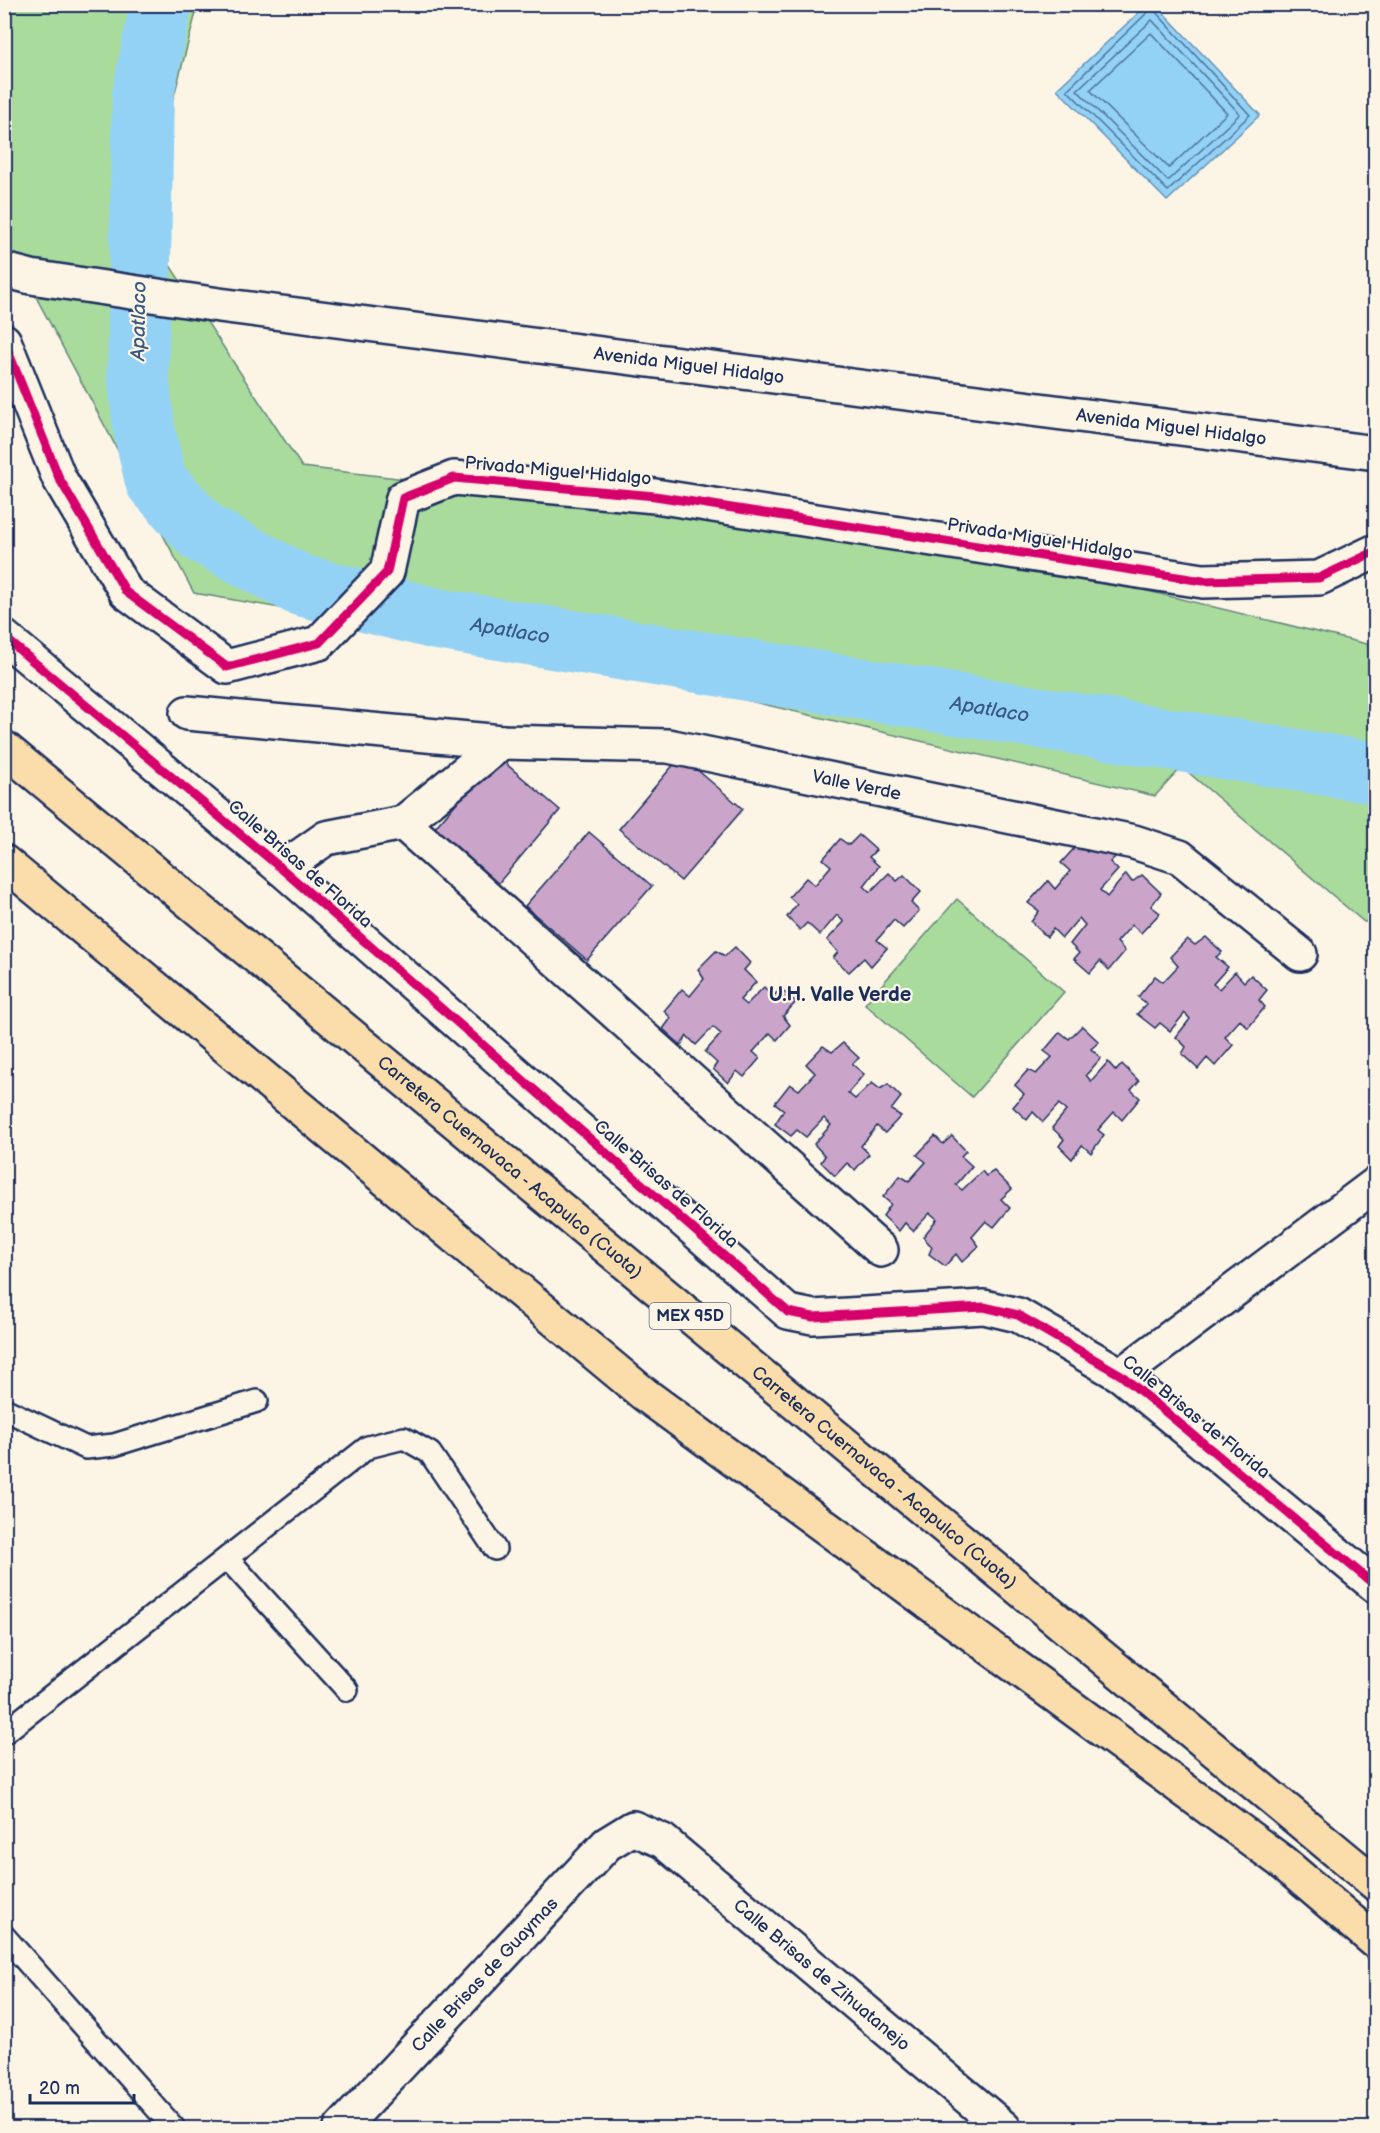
<svg xmlns="http://www.w3.org/2000/svg" width="1380" height="2133" font-family="'Balsamiq Sans',sans-serif">
	<rect width="100%" height="100%" fill="#fcf5e5"/>
	<filter id="ink" filterUnits="userSpaceOnUse"><feTurbulence type="fractalNoise" baseFrequency=".0167" numOctaves="2"/><feDisplacementMap in="SourceGraphic" scale="12" xChannelSelector="R" yChannelSelector="G"/><feConvolveMatrix kernelMatrix="1 2 1 2 8 2 1 2 1" color-interpolation-filters="sRGB"/></filter>
	<g filter="url(#ink)">
		<!-- green -->
		<g fill="#a9db9c" stroke="#62857d" stroke-width="1.5">
			<path d="M 4,5 L 198,5 L 141,221 L 302,467 L 937,540 L 1375,646 L 1375,921 L 1364,922 L 1182,767 L 1155,796 L 557,656 L 194,593 L 5,239 Z"/>
			<path d="M 957,899 L 1064,992 L 972,1097 L 865,1004 Z"/>
		</g>
		<!-- water -->
		<path fill="#94d2f5" stroke="#6491b9" stroke-width="1.5" d="M 1147,5 L 1156,5 L 1260,115 L 1167,201 L 1057,89 Z"/>
		<g fill="none" stroke-linecap="round" stroke-linejoin="round">
			<!-- shore -->
			<g stroke="#4b709a" stroke-width="1.5">
				<path d="M 1150,10 L 1154,10 L 1250,115 L 1168,191 L 1067,90 Z"/>
				<path d="M 1152,20 L 1240,114 L 1168,181 L 1077,90 Z"/>
				<path d="M 1151,33 L 1227,113 L 1169,168 L 1090,90 Z"/>
			</g>
			<!-- river -->
			<path stroke="#94d2f5" stroke-width="62" id="s1" d="M 161,4 L 143,95 L 138,372 L 144,429 L 156,481 L 203,533 L 300,585 L 437,619 L 1376,773"/>
		</g>
		<!-- building -->
		<g fill="#cba4ca" stroke="#1b2f5e" stroke-width="1.5">
			<path d="M 497,756 L 560,810 L 496,886 L 432,831 Z"/>
			<path d="M 681,756 L 743,809 L 681,881 L 619,829 Z"/>
			<path d="M 589,832 L 652,886 L 587,960 L 525,906 Z"/>
			<path d="M 859,835 L 876,850 L 869,857 L 879,866 L 864,886 L 870,892 L 889,873 L 897,881 L 904,875 L 921,892 L 911,903 L 919,911 L 903,928 L 894,920 L 877,940 L 887,948 L 871,966 L 864,958 L 849,972 L 833,958 L 838,952 L 827,940 L 844,922 L 837,915 L 820,935 L 807,923 L 800,930 L 787,917 L 797,904 L 789,897 L 806,878 L 815,885 L 831,866 L 823,859 L 840,839 L 849,845 Z"/>
			<path d="M 1098,841 L 1115,857 L 1110,862 L 1118,870 L 1100,890 L 1107,897 L 1126,874 L 1132,882 L 1142,875 L 1161,893 L 1151,906 L 1160,913 L 1141,933 L 1132,925 L 1117,942 L 1125,951 L 1109,970 L 1100,961 L 1090,973 L 1074,959 L 1079,953 L 1070,944 L 1085,925 L 1079,918 L 1062,938 L 1053,929 L 1047,937 L 1031,922 L 1039,911 L 1028,903 L 1048,881 L 1055,889 L 1070,871 L 1061,863 L 1078,844 L 1087,852 Z"/>
			<path d="M 1206,937 L 1222,952 L 1216,957 L 1228,967 L 1213,984 L 1219,989 L 1235,972 L 1244,982 L 1251,975 L 1267,990 L 1259,1000 L 1265,1007 L 1248,1028 L 1240,1020 L 1225,1037 L 1233,1045 L 1215,1066 L 1207,1058 L 1198,1069 L 1182,1054 L 1186,1047 L 1176,1037 L 1190,1019 L 1185,1013 L 1170,1031 L 1160,1023 L 1155,1028 L 1137,1014 L 1147,1004 L 1138,997 L 1155,976 L 1163,982 L 1178,966 L 1170,957 L 1187,939 L 1195,945 Z"/>
			<path d="M 735,947 L 750,963 L 744,970 L 756,982 L 740,1000 L 746,1005 L 764,987 L 773,996 L 781,989 L 796,1002 L 783,1016 L 790,1025 L 777,1040 L 770,1033 L 753,1052 L 760,1058 L 744,1077 L 737,1071 L 728,1083 L 713,1069 L 717,1063 L 705,1052 L 721,1034 L 713,1027 L 696,1045 L 687,1036 L 681,1045 L 663,1029 L 671,1018 L 664,1011 L 682,989 L 690,996 L 704,979 L 698,969 L 716,951 L 725,956 Z"/>
			<path d="M 1082,1026 L 1099,1042 L 1091,1049 L 1101,1058 L 1086,1075 L 1091,1081 L 1108,1062 L 1116,1071 L 1122,1064 L 1139,1081 L 1131,1090 L 1140,1098 L 1122,1120 L 1114,1112 L 1098,1130 L 1104,1135 L 1091,1153 L 1082,1145 L 1072,1159 L 1059,1146 L 1064,1139 L 1052,1128 L 1066,1111 L 1059,1104 L 1043,1122 L 1033,1112 L 1027,1120 L 1013,1107 L 1024,1094 L 1015,1085 L 1028,1070 L 1036,1074 L 1052,1057 L 1044,1051 L 1060,1032 L 1069,1039 Z"/>
			<path d="M 843,1043 L 859,1058 L 852,1064 L 864,1074 L 848,1093 L 855,1099 L 872,1083 L 880,1089 L 888,1084 L 901,1097 L 891,1110 L 901,1116 L 885,1133 L 877,1126 L 861,1146 L 869,1154 L 855,1170 L 847,1163 L 835,1176 L 821,1162 L 825,1156 L 814,1144 L 831,1125 L 824,1118 L 806,1137 L 797,1130 L 791,1136 L 775,1124 L 784,1110 L 775,1103 L 790,1084 L 799,1090 L 815,1073 L 806,1064 L 823,1046 L 832,1052 Z"/>
			<path d="M 935,1136 L 943,1144 L 952,1136 L 966,1151 L 961,1156 L 972,1166 L 956,1185 L 962,1190 L 982,1171 L 986,1176 L 994,1171 L 1012,1189 L 1001,1199 L 1010,1208 L 994,1227 L 986,1221 L 972,1237 L 979,1246 L 962,1262 L 956,1254 L 945,1266 L 929,1254 L 932,1247 L 923,1237 L 937,1219 L 930,1213 L 913,1231 L 905,1223 L 899,1231 L 883,1216 L 891,1204 L 883,1197 L 900,1176 L 909,1181 L 926,1162 L 917,1155 Z"/>
		</g>
		<g fill="none" stroke-linecap="round" stroke-linejoin="round">
			<defs>
				<g id="service">
					<path d="M 4,1409 L 86,1448 L 114,1445 L 257,1401"/>
					<path d="M 227,1558 L 347,1690"/>
					<path d="M 4,1733 L 368,1447 L 404,1438 L 430,1453 L 495,1549"/>
					<path d="M 4,1936 L 174,2128"/>
				</g>
				<g id="minor">
					<path d="M 4,341 L 59,478 L 126,592 L 227,667 L 319,643 L 387,572 L 403,498 L 454,478 L 655,496 L 1203,581 L 1319,578 L 1376,551"/>
					<path id="s2" d="M 187,713 L 502,742 L 668,746 L 1134,842 L 1180,857 L 1300,954"/>
					<path d="M 403,823 L 881,1250"/>
					<path d="M 282,869 L 326,838 L 403,823 L 502,742"/>
					<path d="M 1121,1375 L 1376,1184"/>
					<path id="s3" d="M 341,2128 L 607,1844 L 633,1828 L 663,1841 L 1004,2128"/>
				</g>
				<g id="tertiary">
					<path id="s4" d="M 4,270 L 31,277 L 219,305 L 1376,453"/>
					<path d="M 4,637 L 282,869 L 788,1312 L 813,1317 L 984,1307 L 1018,1315 L 1121,1375 L 1376,1586"/>
				</g>
				<g id="motorway">
					<path id="s5" d="M 4,748 L 1376,1884"/>
					<path d="M 4,862 L 644,1394 L 1281,1861 L 1376,1942"/>
				</g>
			</defs>
			<!-- service casing -->
			<use href="#service" stroke="#1b2f5e" stroke-width="26"/>
			<!-- minor casing -->
			<use href="#minor" stroke="#1b2f5e" stroke-width="38"/>
			<!-- tertiary casing -->
			<use href="#tertiary" stroke="#1b2f5e" stroke-width="38"/>
			<!-- motorway casing -->
			<use href="#motorway" stroke="#1b2f5e" stroke-width="38"/>
			<!-- service -->
			<use href="#service" stroke="#fcf5e5" stroke-width="21"/>
			<!-- minor -->
			<use href="#minor" stroke="#fcf5e5" stroke-width="33"/>
			<!-- tertiary -->
			<use href="#tertiary" stroke="#fcf5e5" stroke-width="33"/>
			<!-- motorway -->
			<use href="#motorway" stroke="#fbddab" stroke-width="33"/>
			<defs>
				<g id="cycleway">
					<path d="M 4,341 L 59,478 L 126,592 L 227,667 L 319,643 L 387,572 L 403,498 L 454,478 L 655,496 L 1203,581 L 1319,578 L 1376,551"/>
					<path d="M 4,637 L 282,869 L 788,1312 L 813,1317 L 984,1307 L 1018,1315 L 1121,1375 L 1376,1586"/>
				</g>
			</defs>
			<!-- cycleway casing -->
			<use href="#cycleway" stroke="#fcf5e5" stroke-width="13"/>
			<!-- cycleway -->
			<use href="#cycleway" stroke="#d6006c" stroke-width="9"/>
		</g>
	</g>
	<g text-anchor="middle" dominant-baseline="central" stroke-width="4.5" stroke-linejoin="round" paint-order="stroke">
		<!-- shield labels -->
		<rect fill="#fcf5e5" stroke="#5e6a86" stroke-width="1.5" x="649.5" y="1303" width="81" height="26" rx="4.5"/>
		<g font-size="16" font-weight="bold" fill="#1b2f5e">
			<text x="690" y="1316">MEX 95D</text>
		</g>
		<!-- street labels -->
		<g font-size="18" fill="#1b2f5e" stroke="#fcf5e5">
			<text stroke="none"><textPath href="#s4" startOffset="692">Avenida Miguel Hidalgo</textPath></text>
			<text stroke="none"><textPath href="#s4" startOffset="1178">Avenida Miguel Hidalgo</textPath></text>
			<text transform="translate(558 471) rotate(5)">Privada Miguel Hidalgo</text>
			<text transform="translate(1040 539) rotate(9)">Privada Miguel Hidalgo</text>
			<text stroke="none"><textPath href="#s2" startOffset="675">Valle Verde</textPath></text>
			<text transform="translate(300 864) rotate(41)">Calle Brisas de Florida</text>
			<text stroke="none"><textPath href="#s5" startOffset="657">Carretera Cuernavaca - Acapulco (Cuota)</textPath></text>
			<text transform="translate(666 1184) rotate(41)">Calle Brisas de Florida</text>
			<text transform="translate(1196 1417) rotate(39)">Calle Brisas de Florida</text>
			<text stroke="none"><textPath href="#s5" startOffset="1143">Carretera Cuernavaca - Acapulco (Cuota)</textPath></text>
			<text stroke="none"><textPath href="#s3" startOffset="660">Calle Brisas de Zihuatanejo</textPath></text>
			<text stroke="none"><textPath href="#s3" startOffset="210">Calle Brisas de Guaymas</textPath></text>
		</g>
		<!-- water labels -->
		<g font-size="20" font-style="italic" fill="#395884" stroke="#fcf5e5">
			<text transform="translate(139 321) rotate(-89)">Apatlaco</text>
			<text stroke="none"><textPath href="#s1" startOffset="876">Apatlaco</textPath></text>
			<text stroke="none"><textPath href="#s1" startOffset="1362">Apatlaco</textPath></text>
		</g>
		<!-- neighbourhood labels -->
		<g font-size="20" font-weight="bold" fill="#1b2f5e" stroke="#fcf5e5">
			<text x="840" y="995">U.H. Valle Verde</text>
		</g>
	</g>
	<!-- margin -->
	<rect width="1380" height="2133" fill="none" stroke="#fcf5e5" stroke-width="24"/>
	<rect x="12" y="12" width="1356" height="2109" fill="none" stroke="#1b2f5e" stroke-width="2" filter="url(#ink)"/>
	<!-- scale -->
	<path d="M30 2094v9h104v-9" fill="none" stroke="#1b2f5e" stroke-width="3"/>
	<text x="39" y="2094" font-size="18" fill="#1b2f5e" stroke="#fcf5e5" stroke-width="4.5" paint-order="stroke">20 m</text>
</svg>
